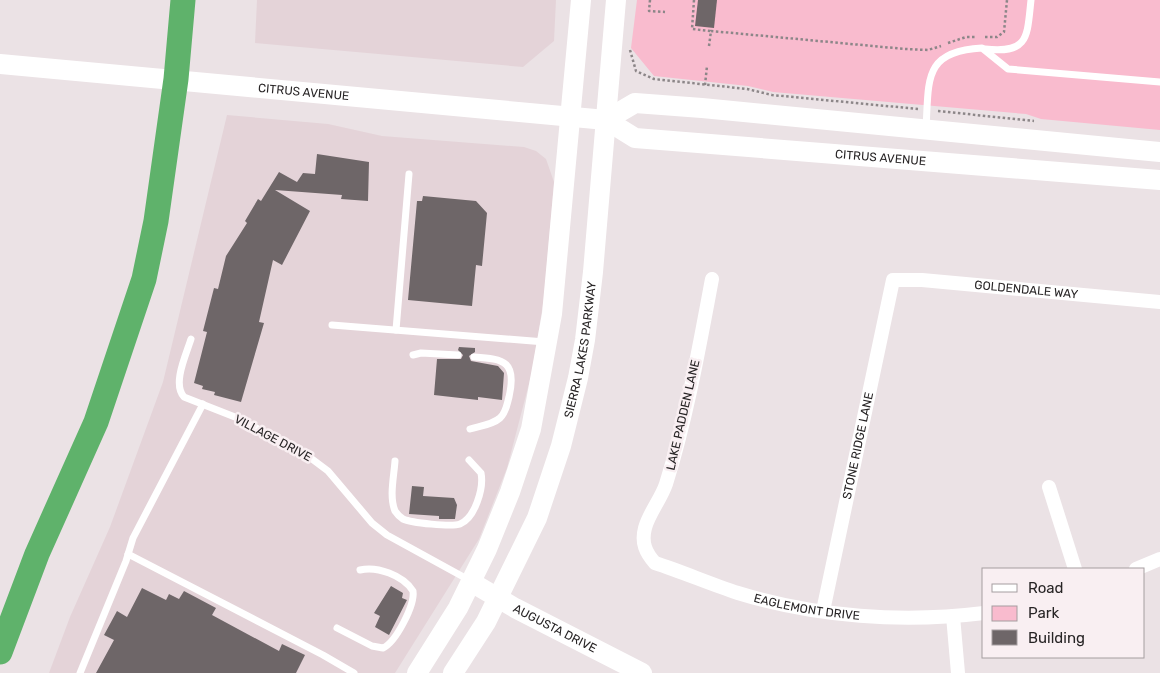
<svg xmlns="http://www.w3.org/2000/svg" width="1160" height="673" font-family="Rubik,sans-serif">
	<rect width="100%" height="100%" fill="#ebe2e5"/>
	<!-- built -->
	<g fill="#e4d3d8">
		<path d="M 257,0 L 556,0 L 554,41 L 523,67 L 255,43 Z"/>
		<path d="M 227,115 L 328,124 L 382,136 L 524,147 L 536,151 L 546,159 L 554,182 L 544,298 L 532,372 L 507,468 L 479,539 L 395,673 L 49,673 L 70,617 L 110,527 L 163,382 Z"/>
	</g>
	<!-- green -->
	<path fill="#f9bbce" d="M 637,0 L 1160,0 L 1160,130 L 1041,119 L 1026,114 L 773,92 L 748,86 L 654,76 L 631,48 Z"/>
	<!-- building -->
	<g fill="#6e6668">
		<path d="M 698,0 L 717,0 L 714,28 L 695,26 Z"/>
		<path d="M 317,154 L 369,162 L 368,201 L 341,199 L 342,195 L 275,190 L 310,211 L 282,265 L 273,260 L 259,322 L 264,323 L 241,402 L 214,395 L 215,392 L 202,389 L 203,386 L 194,383 L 207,332 L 203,331 L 214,288 L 218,289 L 226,256 L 247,223 L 245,221 L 258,199 L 261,201 L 279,172 L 297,182 L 303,173 L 315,174 Z"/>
		<path d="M 423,196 L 476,201 L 487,213 L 482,266 L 476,265 L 472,306 L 408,300 L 417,201 L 422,201 Z"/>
		<path d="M 459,347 L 475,348 L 475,352 L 469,356 L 471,361 L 498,366 L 504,373 L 502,400 L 478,397 L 478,400 L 434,395 L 437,359 L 461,359 L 463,355 L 458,350 Z"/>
		<path d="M 412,486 L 424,487 L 423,496 L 454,498 L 457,505 L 455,519 L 439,519 L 439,516 L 409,514 Z"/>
		<path d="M 391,586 L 403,593 L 402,598 L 407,600 L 389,635 L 375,627 L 380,616 L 374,613 Z"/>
		<path d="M 142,588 L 166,600 L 169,594 L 179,599 L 184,591 L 216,608 L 212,615 L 279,651 L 282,644 L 305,655 L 296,673 L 96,673 L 114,640 L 104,635 L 117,611 L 127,617 Z"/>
	</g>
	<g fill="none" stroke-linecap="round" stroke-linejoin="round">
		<!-- path -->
		<g stroke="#8c8688" stroke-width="2.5" stroke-dasharray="2.5 2.5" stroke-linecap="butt">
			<path d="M 650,0 L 649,11 L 665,12"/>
			<path d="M 694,0 L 692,29 L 711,31"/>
			<path d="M 985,37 L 997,37 L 1004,32 L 1007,0"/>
			<path d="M 948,43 L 966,37 L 977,37"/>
			<path d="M 709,46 L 711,31 L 905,49 L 928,50 L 941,46"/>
			<path d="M 630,50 L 636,71 L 654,79 L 747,89 L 772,95 L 918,109"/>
			<path d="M 705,85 L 707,66"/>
			<path d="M 938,111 L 1034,121"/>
		</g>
		<!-- lane -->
		<g stroke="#fff" stroke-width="7">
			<path d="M 985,49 C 1029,54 1027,37 1031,0"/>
			<path d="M 926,128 C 929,80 923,51 982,48 L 1008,69 L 1160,82"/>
			<path d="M 332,325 L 545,342"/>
			<path d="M 396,330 L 409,174"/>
			<path d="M 191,339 C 186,355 172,384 184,397 L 240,419 L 312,459 L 328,471 L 372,523 L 387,535 L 469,580"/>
			<path d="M 413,355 L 421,353 L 458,355"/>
			<path d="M 470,429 C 480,426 492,425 500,418 C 506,413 507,404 509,397 C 517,362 505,359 474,357"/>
			<path d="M 395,461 C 394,476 389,497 395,511 C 397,514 400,517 403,519 C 411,523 452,527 460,524 C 475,518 484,488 481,473 L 469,460"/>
			<path d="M 128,554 L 323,655 L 354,673"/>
			<path d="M 337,628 L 372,646 L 383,648 C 396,642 415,605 413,591 C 403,575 377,566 360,570"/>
			<path d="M 80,673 L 126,561 L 133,538 L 203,404"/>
		</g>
		<!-- street -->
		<g stroke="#fff" stroke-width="14">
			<path id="s1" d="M 712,279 C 699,348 687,417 666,484 C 661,499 649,513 645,528 C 641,543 646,553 655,563 C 683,572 710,584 738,593 C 816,617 903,623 984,613"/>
			<path d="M 1049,487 L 1075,569"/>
			<path d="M 1136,569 L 1160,559"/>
			<path id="s2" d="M 823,611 L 893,280 L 922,280 L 1160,302"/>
			<path d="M 953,616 L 958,673"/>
		</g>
		<!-- secondary -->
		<g stroke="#fff" stroke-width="20">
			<path id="s3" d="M 0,64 L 606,120 L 635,138 L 1160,180"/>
			<path d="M 606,120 L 635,103 L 702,108 L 1160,152"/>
			<path id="s4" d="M 471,582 L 515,608 L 642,673"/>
			<path d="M 417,673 L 458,608 L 487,549 L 510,492 L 531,429 L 552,314 L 581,0"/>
			<path id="s5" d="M 453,673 L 486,622 L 537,518 L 561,446 L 578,378 L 585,340 L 593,272 L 616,0"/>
		</g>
		<!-- highway -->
		<path stroke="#5fb26b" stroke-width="25" d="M 0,652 L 37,554 L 96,422 L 144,279 L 156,221 L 176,79 L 183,0"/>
	</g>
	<g text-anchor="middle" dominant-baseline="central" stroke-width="5" stroke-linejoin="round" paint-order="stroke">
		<!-- street labels -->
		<g font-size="12" fill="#282526" stroke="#f9eff2">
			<text stroke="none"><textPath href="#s3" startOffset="305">CITRUS AVENUE</textPath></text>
			<text stroke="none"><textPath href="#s3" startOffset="889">CITRUS AVENUE</textPath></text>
			<text stroke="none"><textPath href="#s2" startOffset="472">GOLDENDALE WAY</textPath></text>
			<text stroke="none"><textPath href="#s5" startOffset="351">SIERRA LAKES PARKWAY</textPath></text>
			<text transform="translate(683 415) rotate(-77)">LAKE PADDEN LANE</text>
			<text transform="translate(273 438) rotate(28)">VILLAGE DRIVE</text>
			<text stroke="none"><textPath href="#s2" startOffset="169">STONE RIDGE LANE</textPath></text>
			<text stroke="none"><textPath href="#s1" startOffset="456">EAGLEMONT DRIVE</textPath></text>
			<text stroke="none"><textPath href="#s4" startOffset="96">AUGUSTA DRIVE</textPath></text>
		</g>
	</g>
	<!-- legend -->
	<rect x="982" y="568" width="162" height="90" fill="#f9eff2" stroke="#a59ea0"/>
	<rect x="992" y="584" width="25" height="8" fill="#ffffff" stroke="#a59ea0"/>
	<text x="1028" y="593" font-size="15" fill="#282526">Road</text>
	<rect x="992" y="606" width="25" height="15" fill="#f9bbce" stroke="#a59ea0"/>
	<text x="1028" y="618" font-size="15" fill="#282526">Park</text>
	<rect x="992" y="630" width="25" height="15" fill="#6e6668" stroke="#a59ea0"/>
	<text x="1028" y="643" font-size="15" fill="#282526">Building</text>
</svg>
